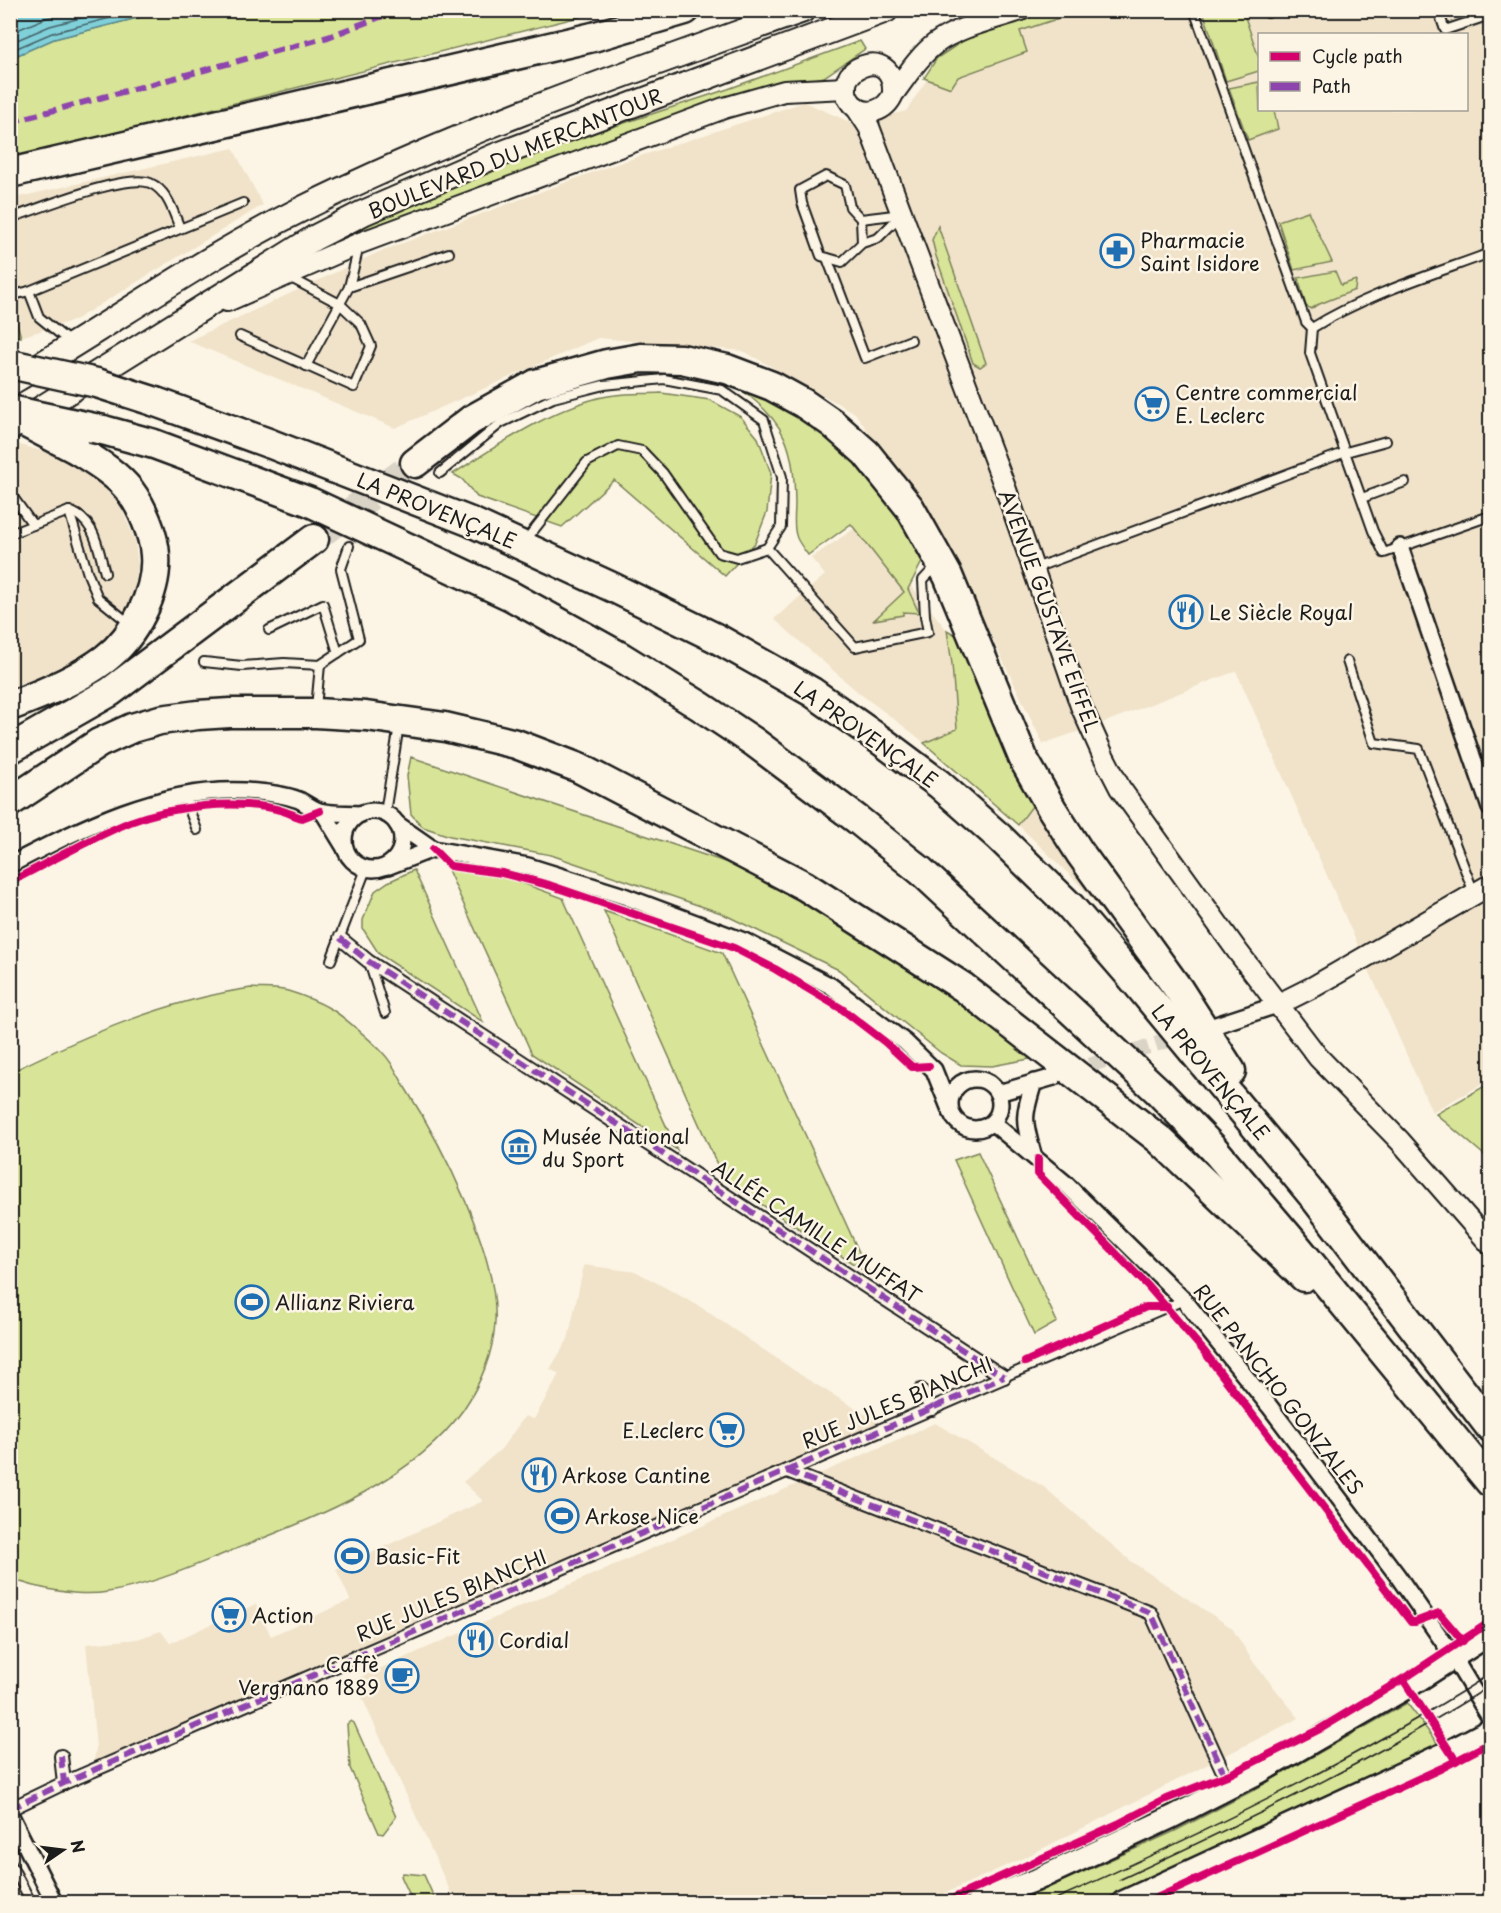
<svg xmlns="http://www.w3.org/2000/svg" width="1501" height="1913" font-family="'Playpen Sans',sans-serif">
	<rect width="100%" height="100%" fill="#fcf5e5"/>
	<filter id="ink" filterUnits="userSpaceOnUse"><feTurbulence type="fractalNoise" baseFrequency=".0167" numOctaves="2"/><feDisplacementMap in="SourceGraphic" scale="12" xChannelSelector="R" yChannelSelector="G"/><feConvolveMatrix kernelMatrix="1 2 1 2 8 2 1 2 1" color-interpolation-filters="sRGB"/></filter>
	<g filter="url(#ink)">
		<!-- built -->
		<g fill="#f1e3ca" fill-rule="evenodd">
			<path d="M 1045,11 L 1490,11 L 1490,1080 L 1432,1112 L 1236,671 L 1108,721 L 1043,744 L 947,544 L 855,413 L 743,351 L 598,338 L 395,428 L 188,341 L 379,252 L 607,167 L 804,102 L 855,124 L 906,111 L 943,55 L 997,29 ZM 1260,34 L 1466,34 L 1466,110 L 1260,110 Z"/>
			<path d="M 233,148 L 263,205 L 75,320 L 21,337 L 14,313 L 11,312 L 10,199 Z"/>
			<path d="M 10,442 L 56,455 L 97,480 L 121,507 L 135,540 L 138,567 L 133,596 L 124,619 L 104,640 L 78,661 L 31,684 L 11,689 Z"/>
			<path d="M 861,524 L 947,630 L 963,639 L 1127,935 L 1122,936 L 1080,885 L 1005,812 L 915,735 L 859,693 L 774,619 L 825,575 L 811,558 Z"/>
			<path d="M 584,1265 L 637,1272 L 699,1306 L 807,1379 L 888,1428 L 92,1771 L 96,1748 L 86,1644 L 137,1639 L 161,1631 L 170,1643 L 256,1604 L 271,1636 L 350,1600 L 336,1569 L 483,1501 L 463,1482 L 501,1449 L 525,1416 L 534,1419 L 559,1374 L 550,1369 L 568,1339 Z"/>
			<path d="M 935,1423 L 1044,1487 L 1132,1562 L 1232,1628 L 1254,1663 L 1299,1718 L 1028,1856 L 926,1902 L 455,1902 L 354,1680 Z"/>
		</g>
		<!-- green -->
		<g fill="#d8e497" stroke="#7a805a" stroke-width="1.5">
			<path d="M 165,11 L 603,11 L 11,159 L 10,58 L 54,39 Z"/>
			<path d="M 1047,11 L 1081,11 L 1020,31 L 1027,52 L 958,77 L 951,88 L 924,78 L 937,58 L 966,39 Z"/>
			<path d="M 1203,11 L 1243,11 L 1259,58 L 1259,71 L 1226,81 Z"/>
			<path d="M 860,41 L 865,49 L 824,77 L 728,99 L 330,246 L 349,232 L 548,148 L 728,89 Z"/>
			<path d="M 1259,82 L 1260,110 L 1274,110 L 1278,129 L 1248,140 L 1229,88 Z"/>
			<path d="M 1308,211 L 1332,262 L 1294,270 L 1278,221 Z"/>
			<path d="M 938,226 L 986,363 L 980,367 L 973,363 L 936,256 L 932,240 Z"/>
			<path d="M 1335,271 L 1341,285 L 1356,280 L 1355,290 L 1317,305 L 1311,309 L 1306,306 L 1298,278 Z"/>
			<path d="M 11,312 L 14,313 L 21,337 L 11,335 Z"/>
			<path d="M 742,385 L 788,407 L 850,456 L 903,524 L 924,558 L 908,589 L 919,613 L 903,612 L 903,615 L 874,620 L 904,592 L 851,524 L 808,555 C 804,549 797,541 796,535 C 793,525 795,513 795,503 C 794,447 786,422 740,389 Z"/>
			<path d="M 661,393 L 710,400 L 741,417 L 758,438 L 771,473 L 767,512 L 755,543 L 725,576 L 614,480 L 562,527 L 477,497 L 462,479 L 453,474 C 496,446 565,400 615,395 C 630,393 646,394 661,393 Z"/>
			<path d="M 947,630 L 963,639 L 1036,801 L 1018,825 L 924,743 L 957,729 L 952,664 Z"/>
			<path d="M 411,757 L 734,865 L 843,922 L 954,993 L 1035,1058 L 992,1066 L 961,1065 L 941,1053 L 839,970 L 721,913 L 551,855 L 450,836 L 423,827 L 411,814 L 407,776 Z"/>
			<path d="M 414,870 L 483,1022 L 379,954 L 363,929 L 363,920 L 375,891 L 388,882 Z"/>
			<path d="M 448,870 L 511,879 L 563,898 L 677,1150 L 532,1054 Z"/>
			<path d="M 604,911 L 722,953 L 869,1274 L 724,1180 Z"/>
			<path d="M 251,988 C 262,989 276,988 288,991 C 301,995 319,1002 331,1009 C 343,1016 374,1043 383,1053 C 393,1063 399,1077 406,1089 C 442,1145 499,1255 495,1322 C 494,1352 480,1385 463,1410 C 412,1483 309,1520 228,1552 C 191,1567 148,1586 108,1592 C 79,1597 37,1589 10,1578 L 11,1072 C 86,1035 167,1000 251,988 Z"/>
			<path d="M 1490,1083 L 1490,1160 L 1436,1114 Z"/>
			<path d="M 978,1152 L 1057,1322 L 1034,1335 L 954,1160 Z"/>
			<path d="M 1407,1703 L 1438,1744 L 1098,1902 L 1016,1902 L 1175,1831 L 1252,1791 Z"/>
			<path d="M 351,1721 L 354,1723 L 396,1817 L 383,1834 L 379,1833 L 350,1768 L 347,1724 Z"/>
			<path d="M 403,1873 L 424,1875 L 436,1902 L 413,1902 L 401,1876 Z"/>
		</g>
		<!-- water -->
		<path fill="#80d0da" stroke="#58888e" stroke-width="1.5" d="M 11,10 L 165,10 L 165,11 L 54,39 L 11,58 Z"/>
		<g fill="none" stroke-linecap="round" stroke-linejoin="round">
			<!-- shore -->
			<g stroke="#446468" stroke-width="1.5">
				<path d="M 10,33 L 46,18 L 75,10"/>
				<path d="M 10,43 L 50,26 L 111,10"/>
				<path d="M 10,51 L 52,33 L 141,10"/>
			</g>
			<!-- minor-tunnel -->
			<path stroke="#dad4c7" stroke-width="15" stroke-dasharray="15 8" stroke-linecap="butt" d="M 1068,1072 L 1185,1035"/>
			<!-- motorway-tunnel -->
			<path stroke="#dad4c7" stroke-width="28" stroke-dasharray="28 14" stroke-linecap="butt" d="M 314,539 L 415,463"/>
			<defs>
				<g id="service">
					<path d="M 1194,10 L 1306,322 L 1312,328"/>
					<path d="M 1261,10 L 1268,13"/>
					<path d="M 1438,10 L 1445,30 L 1490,15"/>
					<path d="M 826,176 L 845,185 L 850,207 L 861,219 L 902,214 L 878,238 L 862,243 L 842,262 L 821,256 L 802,203 L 800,190 Z"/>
					<path d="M 10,218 C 39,209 124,173 150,183 C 168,191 173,212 180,228"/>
					<path d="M 861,219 L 862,243"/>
					<path d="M 359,246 L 349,287 L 449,253"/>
					<path d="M 827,258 L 865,358 L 911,340"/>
					<path d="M 10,296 L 29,291"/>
					<path d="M 1312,328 L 1310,353 L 1373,531 L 1384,553 L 1490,516"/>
					<path d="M 1312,328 C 1367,294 1431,275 1490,253"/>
					<path d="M 240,336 L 354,387 L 371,346 L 361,324 L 340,304 L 289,277"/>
					<path d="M 71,343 L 39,317 L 29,291 L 243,203"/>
					<path d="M 306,366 L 349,287"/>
					<path d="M 440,473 L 501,423 L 553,398 L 604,385 L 664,379 L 722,390 L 764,420 L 782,477 L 781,527 L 767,548 L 737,558 L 719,553 L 663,473 L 642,451 L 618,446 L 587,462 L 526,540"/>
					<path d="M 10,493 L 33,525"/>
					<path d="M 1362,498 L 1405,482"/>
					<path d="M 69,511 L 88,574 L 98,598 L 124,619"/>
					<path d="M 10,534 L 69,511 C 96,520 98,549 105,573"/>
					<path d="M 767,548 L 855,647 L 928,632 L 925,616 L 923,580 L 935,567"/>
					<path d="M 1035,568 L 1346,452 L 1386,441"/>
					<path d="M 269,630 L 323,604 L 338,653"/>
					<path d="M 1347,661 L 1374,743 L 1419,749 L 1474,893"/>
					<path d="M 204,662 L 242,666 L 284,663 L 320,665"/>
					<path d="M 316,708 L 320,665 L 359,639 L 341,569 L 349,546"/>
					<path d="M 184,796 L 197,830"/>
					<path d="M 385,813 L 399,725"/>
					<path d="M 331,960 L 366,869"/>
					<path d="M 369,962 L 385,1013"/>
					<path d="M 1004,1377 L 1184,1300"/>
					<path d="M 10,1862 L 31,1902"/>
				</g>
				<g id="pedestrian">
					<path d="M 340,938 L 368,961 L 1004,1377"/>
					<path d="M 921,1390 L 932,1409"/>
					<path d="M 787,1471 L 1151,1613 L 1225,1776"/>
					<path d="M 61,1756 L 64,1783"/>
					<path d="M 10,1809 L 64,1783 L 1004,1377"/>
				</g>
				<g id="minor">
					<path d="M 1400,547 L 1490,808"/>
					<circle cx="373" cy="840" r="29"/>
					<path d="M 323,812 L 345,848"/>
					<path d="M 397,824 L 433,849 L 528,866 L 624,896 L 744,941 L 831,986 L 905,1042 L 934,1070 L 950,1110"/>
					<path d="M 10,865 C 83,827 160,787 245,791 C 262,792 283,794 299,800 C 307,804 315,811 324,812 C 336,814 349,813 361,814"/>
					<path d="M 389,866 L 433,849"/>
					<path d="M 1213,1026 L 1277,1005"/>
					<circle cx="975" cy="1104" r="25"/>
					<path d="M 998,1093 L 1054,1077"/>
					<path d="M 993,1123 L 1065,1183 L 1184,1300 L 1270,1407 L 1397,1575 L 1449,1650 L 1490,1718"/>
					<path d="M 1033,1154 C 1023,1119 1023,1117 1034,1082"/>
					<path d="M 10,1814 L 54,1902"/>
				</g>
				<g id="tertiary">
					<path d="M 893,94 C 896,40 824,70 852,104 C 866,119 887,110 893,94 C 906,77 918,57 935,44 C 957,27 995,19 1021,10"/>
					<path d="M 856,107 L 869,127 L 1006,490 L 1081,706 L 1103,755 L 1120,788 L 1238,952 L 1318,1057 L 1400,1141 L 1490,1244"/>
					<path d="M 227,301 L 360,243 L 724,108 L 784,91 L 846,88"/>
					<path d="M 1277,1005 L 1315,986 L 1490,885"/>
				</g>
				<g id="secondary">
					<path d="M 978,1902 L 1036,1880 L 1172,1817 L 1260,1772 L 1408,1687 L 1490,1634"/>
					<path d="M 1123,1902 L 1450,1751 L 1490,1730"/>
				</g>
				<g id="primary">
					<path d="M 10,383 C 107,327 198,261 298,211 C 460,130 633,71 803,10"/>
					<path d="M 10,428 L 314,238 L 363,213 L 495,156 L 886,10"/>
				</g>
				<g id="motorway">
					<path d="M 10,173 L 593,37 L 685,10"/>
					<path d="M 153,401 L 271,444 L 471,522 L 614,588 L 716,638 L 812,692 L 883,742 L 939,784 L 999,837 L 1070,906 L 1134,980 L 1313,1196 L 1490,1427"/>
					<path d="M 103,430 L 154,444 L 310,502 L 511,596 L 621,657 L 700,706 L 754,742 L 858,820 L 921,871 L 1158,1091 L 1213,1148 L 1293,1242 L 1490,1482"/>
					<path d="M 415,463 L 471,420 L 536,384 L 607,364 L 641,358 L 682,359 L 727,369 L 772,386 L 803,403 L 832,423 L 866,453 L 910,508 L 948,576 L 1024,760 L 1052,809 L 1080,853 L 1179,990 L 1231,1071"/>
					<path d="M 10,706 C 43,694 77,680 105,659 C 134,637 158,592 155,555 C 154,535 142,507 130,491 C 116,473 95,461 76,449"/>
					<path d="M 10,749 L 110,692 L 314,539"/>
					<path d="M 10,802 L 99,743 L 132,728 L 160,720 L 198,715 L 230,713 L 316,713 L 366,716 L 445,727 L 516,744 L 579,768 L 805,886 L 963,987 L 1160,1140 L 1304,1277"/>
				</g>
			</defs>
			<!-- service casing -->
			<use href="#service" stroke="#1c1c1c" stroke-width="12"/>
			<!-- pedestrian casing -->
			<use href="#pedestrian" stroke="#1c1c1c" stroke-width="16"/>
			<!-- minor casing -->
			<use href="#minor" stroke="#1c1c1c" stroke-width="20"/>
			<!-- tertiary casing -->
			<use href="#tertiary" stroke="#1c1c1c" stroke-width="24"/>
			<!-- secondary casing -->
			<use href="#secondary" stroke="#1c1c1c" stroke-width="26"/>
			<!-- primary casing -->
			<use href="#primary" stroke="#1c1c1c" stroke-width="28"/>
			<!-- motorway casing -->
			<use href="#motorway" stroke="#1c1c1c" stroke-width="33"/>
			<!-- service -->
			<use href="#service" stroke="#fcf5e5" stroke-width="8"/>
			<!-- pedestrian -->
			<use href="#pedestrian" stroke="#fcf5e5" stroke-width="12"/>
			<!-- minor -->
			<use href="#minor" stroke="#fcf5e5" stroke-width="15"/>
			<!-- tertiary -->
			<use href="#tertiary" stroke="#fcf5e5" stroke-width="20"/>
			<!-- secondary -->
			<use href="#secondary" stroke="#fcf5e5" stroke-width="21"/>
			<!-- primary -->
			<use href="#primary" stroke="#fcf5e5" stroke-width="24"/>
			<!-- motorway -->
			<use href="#motorway" stroke="#fcf5e5" stroke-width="28"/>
			<!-- tram -->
			<g stroke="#1c1c1c" stroke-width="1.5">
				<path d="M 1119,1880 C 1246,1821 1372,1761 1490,1686"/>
				<path d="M 1049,1902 C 1199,1835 1352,1762 1490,1674"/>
			</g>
			<defs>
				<g id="motorway-bridge">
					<path d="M 10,364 L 97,383 L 153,401"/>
					<path d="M 10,410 L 103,430"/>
					<path d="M 28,424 L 76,449"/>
				</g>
			</defs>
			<!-- motorway-bridge casing -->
			<use href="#motorway-bridge" stroke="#1c1c1c" stroke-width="33" stroke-linecap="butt"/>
			<!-- motorway-bridge -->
			<use href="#motorway-bridge" stroke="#fcf5e5" stroke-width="28"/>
			<!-- quiet -->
			<g stroke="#8e44ad" stroke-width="6" stroke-dasharray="12 6" stroke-linecap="butt">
				<path d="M 10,122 L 328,37 L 398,10"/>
				<path d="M 340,938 L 368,961 L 1004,1377"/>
				<path d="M 921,1390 L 932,1409"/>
				<path d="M 787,1471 L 1151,1613 L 1225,1776"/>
				<path d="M 61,1756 L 64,1783"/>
				<path d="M 10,1809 L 64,1783 L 1004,1377"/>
			</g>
			<defs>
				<g id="cycleway">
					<path d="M 433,849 L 450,866 L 502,873 L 549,885 L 734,948 L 775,969 L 842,1009 L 885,1042 L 912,1067 L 929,1066"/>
					<path d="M 10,882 C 50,862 89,839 130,822 C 172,806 236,799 280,810 C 287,812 295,816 302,818 L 320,811"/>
					<path d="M 1038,1159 L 1038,1174 L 1147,1285 L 1203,1350 L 1411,1622 L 1415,1622 L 1439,1613 L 1463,1641"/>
					<path d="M 1025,1362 L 1146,1307 L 1167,1307"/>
					<path d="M 1403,1679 L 1456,1761"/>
					<path d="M 945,1902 L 1118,1824 L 1166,1799 L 1232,1773 L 1320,1729 L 1411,1674 L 1490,1622"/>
					<path d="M 1148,1902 L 1442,1768 L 1490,1743"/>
				</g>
			</defs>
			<!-- cycleway casing -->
			<use href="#cycleway" stroke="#fcf5e5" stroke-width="11"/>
			<!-- cycleway -->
			<use href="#cycleway" stroke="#d6006c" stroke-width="8"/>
		</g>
	</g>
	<!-- icons -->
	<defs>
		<symbol id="pharmacy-ring" viewBox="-11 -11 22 22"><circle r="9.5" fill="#fcf5e5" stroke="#1f6fb2" stroke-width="1.5"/><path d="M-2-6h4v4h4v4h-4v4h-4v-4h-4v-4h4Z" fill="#1f6fb2"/></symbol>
		<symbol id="supermarket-ring" viewBox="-11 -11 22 22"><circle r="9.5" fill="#fcf5e5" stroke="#1f6fb2" stroke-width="1.5"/><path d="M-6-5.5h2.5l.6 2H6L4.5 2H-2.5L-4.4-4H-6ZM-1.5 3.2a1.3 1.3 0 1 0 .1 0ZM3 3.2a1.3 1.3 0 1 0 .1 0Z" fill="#1f6fb2"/></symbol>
		<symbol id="restaurant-ring" viewBox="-11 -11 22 22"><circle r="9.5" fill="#fcf5e5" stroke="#1f6fb2" stroke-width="1.5"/><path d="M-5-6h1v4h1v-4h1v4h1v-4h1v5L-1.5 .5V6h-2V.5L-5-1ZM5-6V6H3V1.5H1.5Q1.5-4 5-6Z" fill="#1f6fb2"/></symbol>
		<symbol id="museum-ring" viewBox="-11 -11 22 22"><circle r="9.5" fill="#fcf5e5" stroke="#1f6fb2" stroke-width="1.5"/><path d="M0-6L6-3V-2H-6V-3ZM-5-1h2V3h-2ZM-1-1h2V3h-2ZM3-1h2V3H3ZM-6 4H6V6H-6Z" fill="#1f6fb2"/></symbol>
		<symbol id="stadium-ring" viewBox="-11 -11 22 22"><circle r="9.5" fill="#fcf5e5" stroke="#1f6fb2" stroke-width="1.5"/><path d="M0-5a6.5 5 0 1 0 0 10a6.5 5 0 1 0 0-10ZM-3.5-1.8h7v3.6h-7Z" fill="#1f6fb2"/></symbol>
		<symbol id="cafe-ring" viewBox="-11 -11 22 22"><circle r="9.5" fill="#fcf5e5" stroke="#1f6fb2" stroke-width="1.5"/><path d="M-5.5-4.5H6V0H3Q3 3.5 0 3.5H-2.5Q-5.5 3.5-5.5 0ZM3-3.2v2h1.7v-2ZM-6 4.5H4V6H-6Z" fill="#1f6fb2"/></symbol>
	</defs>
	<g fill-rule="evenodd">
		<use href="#pharmacy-ring" x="1098" y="232" width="38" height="38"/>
		<use href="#supermarket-ring" x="1133" y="385" width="38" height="38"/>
		<use href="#restaurant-ring" x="1167" y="593" width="38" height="38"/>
		<use href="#museum-ring" x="500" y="1128" width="38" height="38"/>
		<use href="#stadium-ring" x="233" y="1283" width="38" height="38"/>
		<use href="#supermarket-ring" x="708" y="1411" width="38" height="38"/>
		<use href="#restaurant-ring" x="520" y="1456" width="38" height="38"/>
		<use href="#stadium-ring" x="543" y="1497" width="38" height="38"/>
		<use href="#stadium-ring" x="333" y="1537" width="38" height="38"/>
		<use href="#supermarket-ring" x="210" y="1596" width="38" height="38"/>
		<use href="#restaurant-ring" x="457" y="1621" width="38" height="38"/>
		<use href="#cafe-ring" x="383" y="1657" width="38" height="38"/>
	</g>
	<g text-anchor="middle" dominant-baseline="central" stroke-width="5" stroke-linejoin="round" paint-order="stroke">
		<!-- street labels -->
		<g font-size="20" fill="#1c1c1c" stroke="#fcf5e5">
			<text transform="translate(515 153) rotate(-22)">BOULEVARD DU MERCANTOUR</text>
			<text transform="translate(437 510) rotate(22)">LA PROVENÇALE</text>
			<text transform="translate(1050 611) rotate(70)">AVENUE GUSTAVE EIFFEL</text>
			<text transform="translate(866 734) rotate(35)">LA PROVENÇALE</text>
			<text transform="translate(1211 1072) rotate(50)">LA PROVENÇALE</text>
			<text transform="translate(817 1231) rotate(33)">ALLÉE CAMILLE MUFFAT</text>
			<text transform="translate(1279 1389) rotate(52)">RUE PANCHO GONZALES</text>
			<text transform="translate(897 1402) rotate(-23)">RUE JULES BIANCHI</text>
			<text transform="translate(451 1595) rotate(-23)">RUE JULES BIANCHI</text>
		</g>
		<!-- poi labels -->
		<g font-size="20" fill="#1c1c1c" stroke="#fcf5e5" text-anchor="start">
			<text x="1140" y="240">Pharmacie<tspan x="1140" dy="23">Saint Isidore</tspan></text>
			<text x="1175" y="392">Centre commercial<tspan x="1175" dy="23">E. Leclerc</tspan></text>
			<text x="1209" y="612">Le Siècle Royal</text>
			<text x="542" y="1136">Musée National<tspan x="542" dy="23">du Sport</tspan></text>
			<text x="275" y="1302">Allianz Riviera</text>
			<text x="704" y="1430" text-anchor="end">E.Leclerc</text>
			<text x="562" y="1475">Arkose Cantine</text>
			<text x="585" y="1516">Arkose Nice</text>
			<text x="375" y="1556">Basic-Fit</text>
			<text x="252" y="1615">Action</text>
			<text x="499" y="1640">Cordial</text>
			<text x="379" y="1664" text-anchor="end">Caffè<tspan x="379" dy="23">Vergnano 1889</tspan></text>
		</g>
	</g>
	<!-- margin -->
	<rect width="1501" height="1913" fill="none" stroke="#fcf5e5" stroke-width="36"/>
	<rect x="18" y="18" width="1465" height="1877" fill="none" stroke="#1c1c1c" stroke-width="2" filter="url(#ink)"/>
	<!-- legend -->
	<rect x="1258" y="33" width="210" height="78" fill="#fcf5e5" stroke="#a29e95" stroke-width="1.5"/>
	<rect x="1270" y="52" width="30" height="9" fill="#d6006c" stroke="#a29e95" stroke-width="1.5"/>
	<text x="1312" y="63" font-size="18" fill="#1c1c1c">Cycle path</text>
	<rect x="1270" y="82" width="30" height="9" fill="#8e44ad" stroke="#a29e95" stroke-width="1.5"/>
	<text x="1312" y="93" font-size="18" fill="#1c1c1c">Path</text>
	<!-- north arrow -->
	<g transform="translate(63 1850) rotate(76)" stroke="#fcf5e5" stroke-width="4.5" paint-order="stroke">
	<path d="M0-4.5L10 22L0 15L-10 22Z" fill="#1c1c1c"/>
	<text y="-9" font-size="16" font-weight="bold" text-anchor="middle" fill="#1c1c1c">N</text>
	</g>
</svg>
